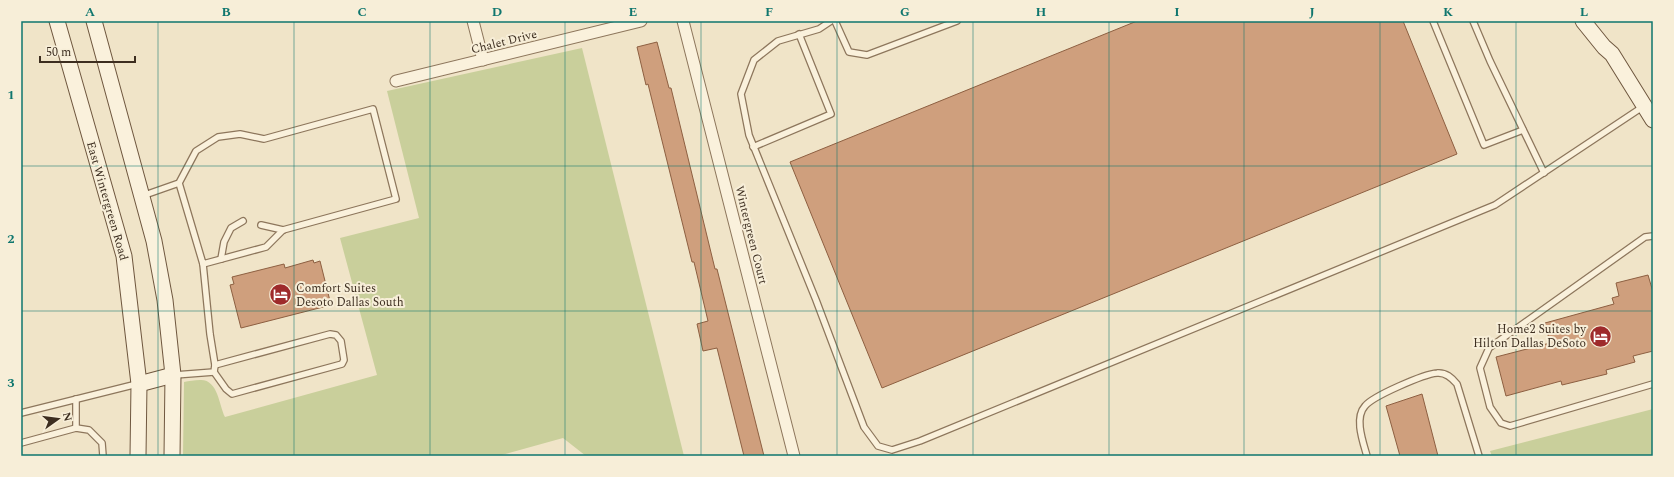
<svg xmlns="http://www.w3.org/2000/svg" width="1674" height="477" font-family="Spectral,serif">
	<rect width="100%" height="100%" fill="#f0e4c8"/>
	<!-- green -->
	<g fill="#c9cf9b">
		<path d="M 582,48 L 684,456 L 586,456 L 563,438 L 498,456 L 183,456 L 184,382 C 189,381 194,380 200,380 C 218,379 219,405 225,417 L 377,375 L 340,238 L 419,218 L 387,91 Z"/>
		<path d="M 1653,409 L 1653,456 L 1492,456 L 1490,451 Z"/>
	</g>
	<!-- building -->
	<g fill="#cf9f7d" stroke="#8d5f41">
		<path d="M 1137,21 L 1403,21 L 1457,154 L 882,388 L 790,162 Z"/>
		<path d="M 657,42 L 669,88 L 671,88 L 715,269 L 717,269 L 764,456 L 744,456 L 717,348 L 703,351 L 697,324 L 708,321 L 694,262 L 692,262 L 648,84 L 646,85 L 637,47 Z"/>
		<path d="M 313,260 L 314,263 L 320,261 L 331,305 L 241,328 L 230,285 L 234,284 L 232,277 L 284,264 L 285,268 Z"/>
		<path d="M 1648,275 L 1653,292 L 1653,351 L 1633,356 L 1635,362 L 1606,370 L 1607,374 L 1562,385 L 1561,381 L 1506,396 L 1496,357 L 1550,343 L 1545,323 L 1614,304 L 1612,298 L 1619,296 L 1616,283 Z"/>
		<path d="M 1422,394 L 1438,456 L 1400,456 L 1386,406 Z"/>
	</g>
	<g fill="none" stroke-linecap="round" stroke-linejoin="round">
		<defs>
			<g id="lane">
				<path d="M 831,21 L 819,29 L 778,41 L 754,60 L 741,94 L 749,135 L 816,300 L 864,427 L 878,446 L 892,450 L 920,441 L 1495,205 L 1644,106"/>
				<path d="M 835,21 L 849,52 L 867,55 L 957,21"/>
				<path d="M 1433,21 L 1484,145 L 1523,130"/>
				<path d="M 1473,21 L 1490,61 L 1544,173"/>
				<path d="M 753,147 L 831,114 L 799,34"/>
				<path d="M 142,196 L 179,183 L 196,151 L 218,137 L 240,134 L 264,139 L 373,109 L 396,199 L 283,230 L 266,247 L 203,264 L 179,183"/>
				<path d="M 261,225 L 283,230"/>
				<path d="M 1653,236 L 1645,237 L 1489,348 L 1480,368 L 1490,407 L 1501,423 L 1510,426 L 1653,384"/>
				<path d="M 221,259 L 224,242 L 231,228 L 243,221"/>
				<path d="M 214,372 L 226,389 L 232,394 L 342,364 L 344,360 L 341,341 L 336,335 L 330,334 L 215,365"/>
				<path d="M 175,375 L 214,372 L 215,365 L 210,334 L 203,264"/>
				<path d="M 76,399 L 76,428"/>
				<path d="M 21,413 L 137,384"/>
				<path d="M 21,443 L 76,428 L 89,430 L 102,443 L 103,456"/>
				<path d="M 1367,456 C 1363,442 1354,418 1365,406 C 1373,396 1424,374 1437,373 C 1446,372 1452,378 1457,384 L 1479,456"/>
			</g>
			<g id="street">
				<path d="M 473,21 L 483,60"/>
				<path d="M 683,21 L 794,456"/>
				<path d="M 396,81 L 641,21"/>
			</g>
			<g id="secondary">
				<path d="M 57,21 L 124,256 L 139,384 L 138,456"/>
				<path d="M 94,21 L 154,241 L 165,300 L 173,375 L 172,456"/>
				<path d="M 1583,21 L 1604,47 L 1612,54 L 1653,120"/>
				<path d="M 139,384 L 173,375"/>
			</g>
		</defs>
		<!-- lane casing -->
		<use href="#lane" stroke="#8d765c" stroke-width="8"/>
		<!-- street casing -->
		<use href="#street" stroke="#8d765c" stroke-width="13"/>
		<!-- secondary casing -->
		<use href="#secondary" stroke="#6f573f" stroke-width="17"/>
		<!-- lane -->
		<use href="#lane" stroke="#faf1dc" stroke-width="5.5"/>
		<!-- street -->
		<use href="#street" stroke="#faf1dc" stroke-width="11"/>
		<!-- secondary -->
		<use href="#secondary" stroke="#faf1dc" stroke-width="15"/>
	</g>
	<!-- grid -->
	<path fill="none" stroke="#0f766e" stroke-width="1" stroke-opacity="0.55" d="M 158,21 L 158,456M 294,21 L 294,456M 430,21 L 430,456M 565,21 L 565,456M 701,21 L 701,456M 837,21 L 837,456M 973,21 L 973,456M 1109,21 L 1109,456M 1244,21 L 1244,456M 1380,21 L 1380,456M 1516,21 L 1516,456M 21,166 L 1653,166M 21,311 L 1653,311"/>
	<!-- icons -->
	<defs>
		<symbol id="hotel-disc" viewBox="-11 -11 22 22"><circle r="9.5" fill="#9e2a2b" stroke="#f7eed8"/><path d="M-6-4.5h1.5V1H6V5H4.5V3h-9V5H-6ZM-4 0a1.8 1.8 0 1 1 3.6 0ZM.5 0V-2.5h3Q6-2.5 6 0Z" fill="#fff"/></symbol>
	</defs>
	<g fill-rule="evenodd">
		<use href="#hotel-disc" x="268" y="282" width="25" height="25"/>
		<use href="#hotel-disc" x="1588" y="324" width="25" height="25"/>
	</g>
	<g text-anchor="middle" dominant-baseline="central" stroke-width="4" stroke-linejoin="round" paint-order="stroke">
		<!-- street labels -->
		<g font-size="12" fill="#3d2e20" stroke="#f7eed8">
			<text transform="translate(504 42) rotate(-14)">Chalet Drive</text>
			<text transform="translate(107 201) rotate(74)">East Wintergreen Road</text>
			<text transform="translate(751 235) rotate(76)">Wintergreen Court</text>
		</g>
		<!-- poi labels -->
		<g font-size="12" fill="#3d2e20" stroke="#f7eed8" text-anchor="start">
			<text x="296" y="288">Comfort Suites<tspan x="296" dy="14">Desoto Dallas South</tspan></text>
			<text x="1586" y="329" text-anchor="end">Home2 Suites by<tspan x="1586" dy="14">Hilton Dallas DeSoto</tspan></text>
		</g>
	</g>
	<!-- border -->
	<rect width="1674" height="477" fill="none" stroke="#f7eed8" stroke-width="44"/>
	<!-- north arrow -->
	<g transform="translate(58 419) rotate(76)" stroke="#f7eed8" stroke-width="3" paint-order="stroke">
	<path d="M0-3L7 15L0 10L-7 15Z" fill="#3d2e20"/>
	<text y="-6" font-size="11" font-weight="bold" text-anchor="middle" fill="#3d2e20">N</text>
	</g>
	<!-- scale -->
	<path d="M40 56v6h95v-6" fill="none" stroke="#3d2e20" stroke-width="2"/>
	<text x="46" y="56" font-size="12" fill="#3d2e20" stroke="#f7eed8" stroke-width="3" paint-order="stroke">50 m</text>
	<rect x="22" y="22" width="1630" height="433" fill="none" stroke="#0f766e" stroke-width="1.5"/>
	<g font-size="13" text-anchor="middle" font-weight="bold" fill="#0f766e">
		<text x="90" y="16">A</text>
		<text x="226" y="16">B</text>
		<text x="362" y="16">C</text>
		<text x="497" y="16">D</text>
		<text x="633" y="16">E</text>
		<text x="769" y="16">F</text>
		<text x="905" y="16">G</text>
		<text x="1041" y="16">H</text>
		<text x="1177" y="16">I</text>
		<text x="1312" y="16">J</text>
		<text x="1448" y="16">K</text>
		<text x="1584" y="16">L</text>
		<text x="11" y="99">1</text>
		<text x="11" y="243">2</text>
		<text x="11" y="387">3</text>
	</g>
</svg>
